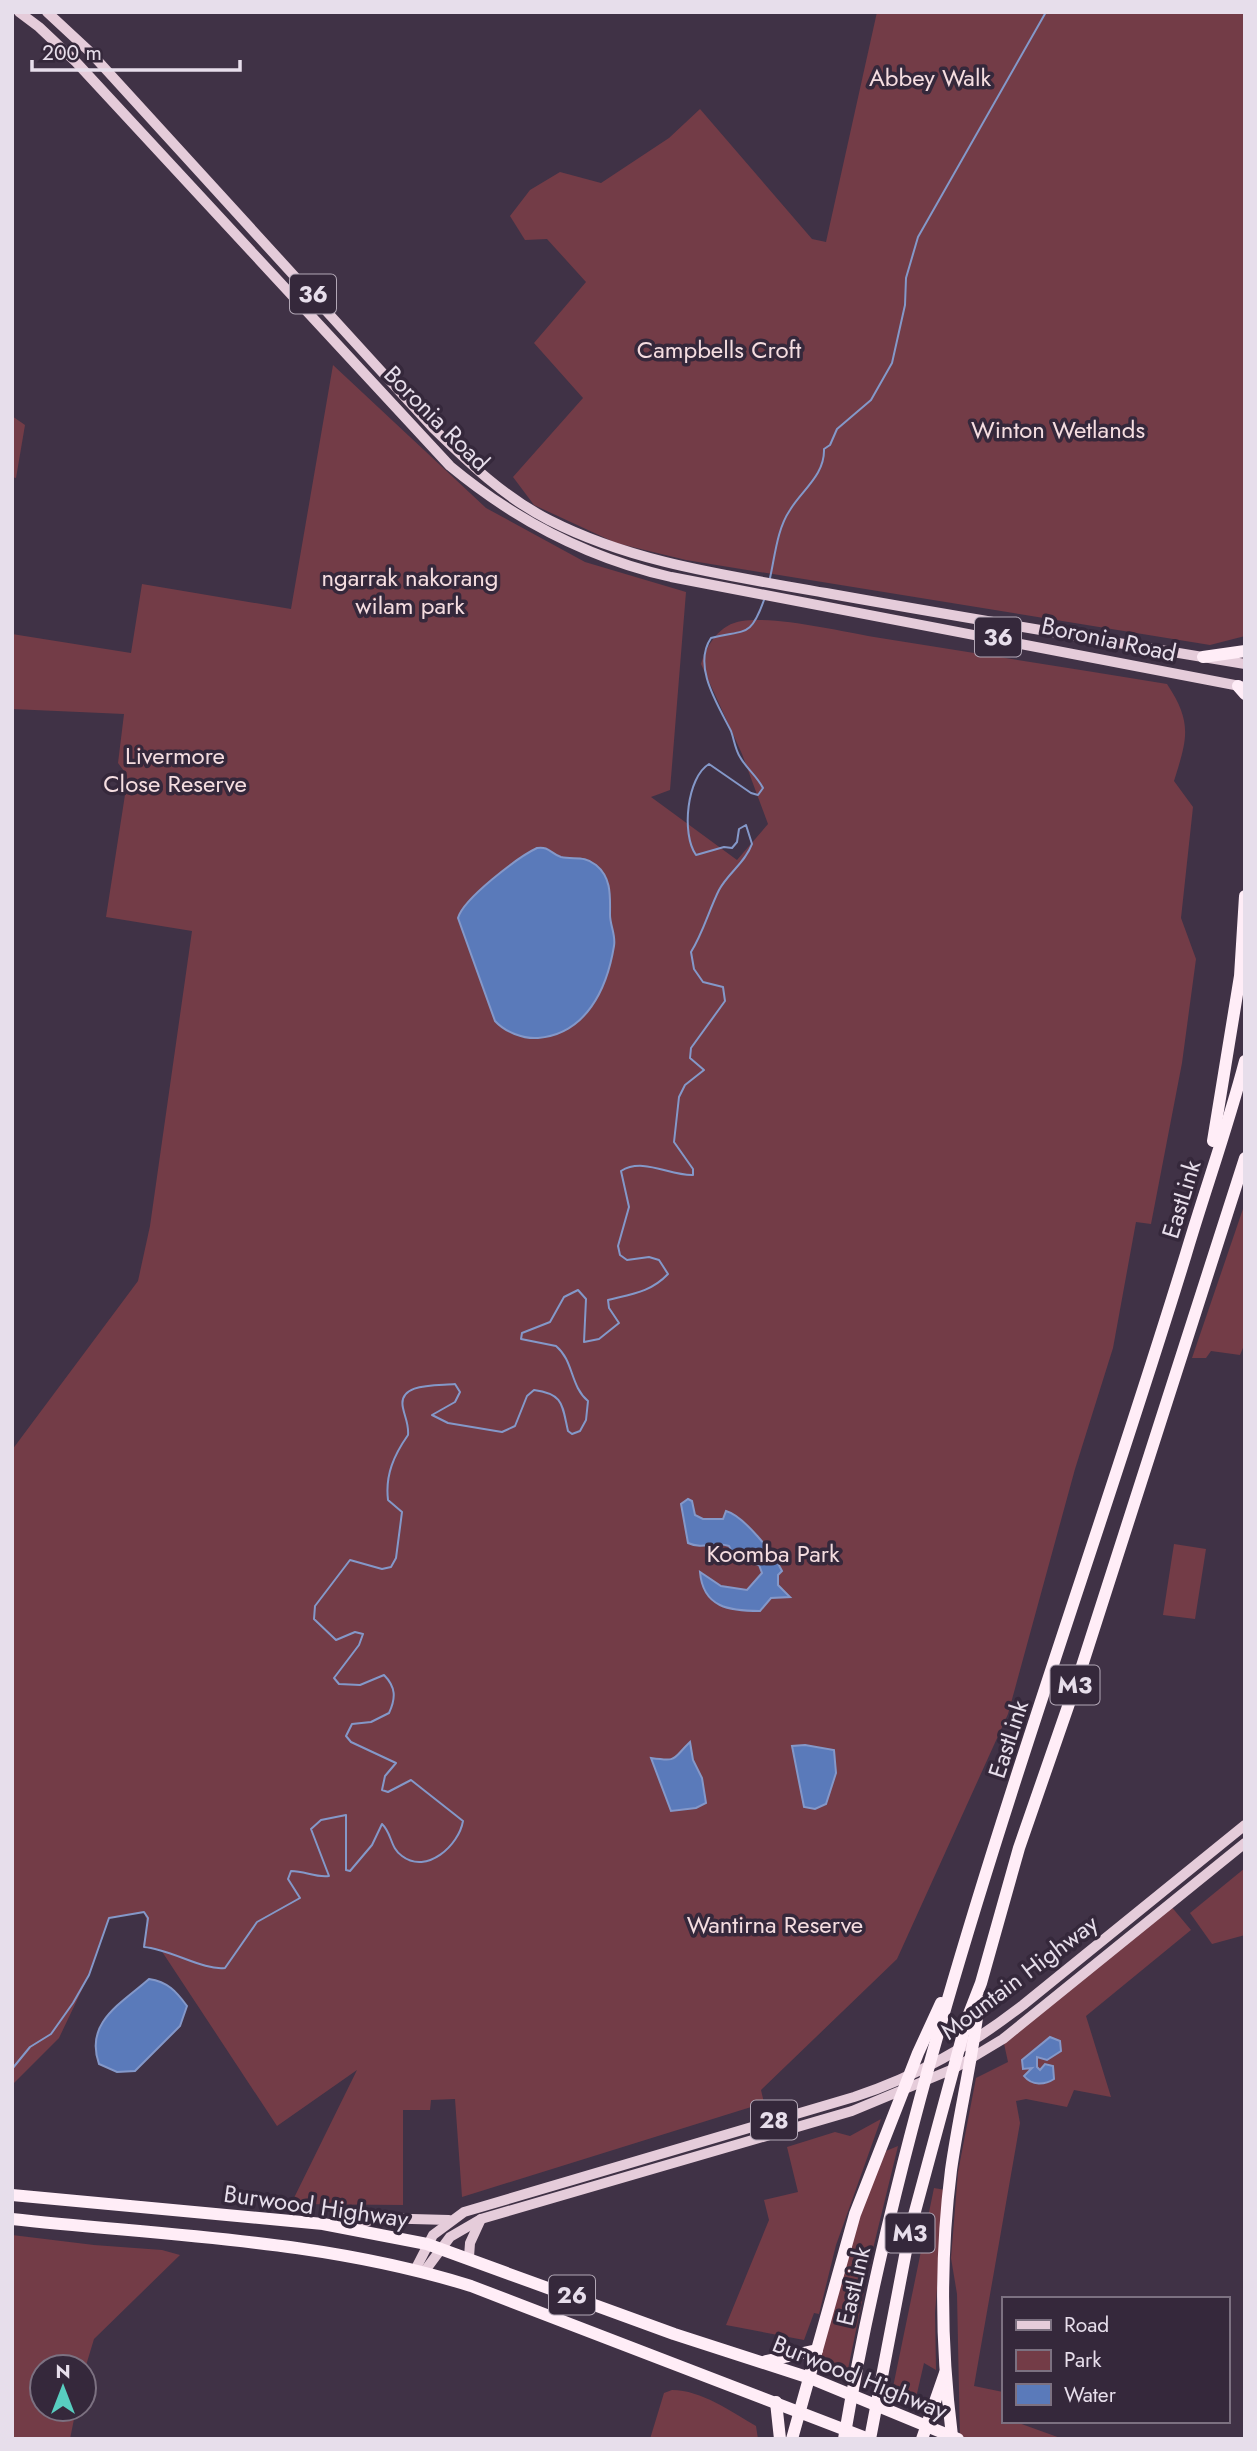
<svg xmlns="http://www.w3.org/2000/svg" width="1257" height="2451" font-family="Jost,sans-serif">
	<rect width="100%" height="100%" fill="#403246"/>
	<!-- green -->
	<g fill="#733c47">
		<path d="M 877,12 L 1245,12 L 1245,636 L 1210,645 L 686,560 L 616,543 L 534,505 L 513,477 L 583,398 L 534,343 L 586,282 L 547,239 L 525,240 L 510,216 L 530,190 L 560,172 L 601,183 L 669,138 L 700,109 L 812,239 L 826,242 Z"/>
		<path d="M 333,365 L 486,508 L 585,562 L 686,592 L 670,790 L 651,797 L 737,860 L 768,824 L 742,754 L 701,664 C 707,644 720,624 742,621 C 777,616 838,631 874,637 C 972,653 1070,668 1167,684 C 1193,723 1187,739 1174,781 L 1193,807 L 1181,918 L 1196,959 L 1182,1063 L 1151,1224 L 1136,1222 L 1113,1348 L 1075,1469 L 1008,1714 L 897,1959 L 761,2090 L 764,2103 L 462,2197 L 455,2099 L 431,2100 L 430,2110 L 403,2110 L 403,2205 L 291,2204 L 357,2070 L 277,2126 L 161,1950 L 143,1945 L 148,1925 L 144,1912 L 109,1918 L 89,1975 L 59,2038 L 12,2085 L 12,1450 L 138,1281 L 150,1226 L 192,931 L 106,917 L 127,782 L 127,775 L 118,763 L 124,714 L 12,709 L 12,634 L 131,653 L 142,584 L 291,609 Z"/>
		<path d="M 12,416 L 25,425 L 16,478 L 12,477 Z"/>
		<path d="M 1245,1203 L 1245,1343 L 1240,1355 L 1211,1351 L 1206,1358 L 1192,1358 Z"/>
		<path d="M 1174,1544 L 1206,1549 L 1195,1619 L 1163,1615 Z"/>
		<path d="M 1245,1868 L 1245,1935 L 1212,1944 L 1190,1913 Z"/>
		<path d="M 1170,1905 L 1191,1930 L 1086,2016 L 1111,2097 L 1074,2090 L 1067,2107 L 1026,2099 L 1016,2101 L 1020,2123 L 974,2386 L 1003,2392 L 1003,2421 L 1013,2421 L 1063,2439 L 960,2439 L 957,2294 L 951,2258 L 958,2172 L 976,2078 L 1008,2062 L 1003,2039 Z"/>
		<path d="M 881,2119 L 836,2245 L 819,2314 L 814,2313 L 804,2340 L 726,2325 L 769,2220 L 764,2200 L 798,2192 L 787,2147 L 835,2132 L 850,2136 Z"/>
		<path d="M 898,2146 L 871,2257 L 847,2374 L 819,2362 L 848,2249 L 881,2153 Z"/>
		<path d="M 934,2188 L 945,2190 L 935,2313 L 936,2370 L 924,2363 L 915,2402 L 892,2392 Z"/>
		<path d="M 12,2235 L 94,2245 L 162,2250 L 180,2255 L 94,2339 L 84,2372 L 84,2367 L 42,2367 L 42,2409 L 76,2409 L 70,2439 L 12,2439 Z"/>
		<path d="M 672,2390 C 701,2390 732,2412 756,2426 L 758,2439 L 650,2439 L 664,2393 Z"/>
	</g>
	<!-- water -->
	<g fill="#5a7aba" stroke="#8498c9" stroke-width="2">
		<path d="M 537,848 C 549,846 551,854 561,857 C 574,860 584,855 596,865 C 612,878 610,897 610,915 C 610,925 616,935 614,946 C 607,989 586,1034 538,1038 C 523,1039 505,1032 495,1021 L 458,918 C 463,899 518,857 537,848 Z"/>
		<path d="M 688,1499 L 692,1501 L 695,1515 L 703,1519 L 723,1519 L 726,1511 C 744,1516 774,1554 782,1571 L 778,1575 L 778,1585 L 790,1597 L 771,1598 L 760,1611 C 730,1611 703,1608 700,1572 L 721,1586 L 747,1590 L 762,1573 L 759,1565 L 736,1559 L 729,1546 C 715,1541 703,1550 688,1543 L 681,1504 Z"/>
		<path d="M 690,1742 L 693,1760 L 702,1778 L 706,1803 L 696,1808 L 671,1811 L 651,1758 C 679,1762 672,1759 690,1742 Z"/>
		<path d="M 805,1745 L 834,1750 L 836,1773 L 826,1804 L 815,1809 L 804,1807 L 792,1746 Z"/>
		<path d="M 149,1979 C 168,1982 176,1991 187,2006 L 180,2026 L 135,2071 L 117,2072 L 99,2064 C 84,2022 122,2003 149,1979 Z"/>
		<path d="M 1050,2037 L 1060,2041 L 1061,2051 L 1047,2060 L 1037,2057 L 1037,2067 L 1040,2070 L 1045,2064 L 1053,2066 L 1054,2079 C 1045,2085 1032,2086 1024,2076 L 1032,2068 L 1023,2069 L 1022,2060 Z"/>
	</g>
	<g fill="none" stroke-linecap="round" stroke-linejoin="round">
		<!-- stream -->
		<g stroke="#8498c9" stroke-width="2">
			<path d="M 770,578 C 775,556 777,529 790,510 C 802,490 825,475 824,449 L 830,445 L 837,429 L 871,400 L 892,363 L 905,305 L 906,278 L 918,237 L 1046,12"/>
			<path d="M 12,2069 L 30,2047 L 51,2034 L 73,2003 L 89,1975 L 109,1918 L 144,1912 L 148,1918 L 144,1947 C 170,1949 204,1971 225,1968 L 257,1922 L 300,1898 L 288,1879 L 291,1871 C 305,1871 316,1878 329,1876 L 311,1829 L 321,1820 L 346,1815 L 346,1870 L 350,1871 L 372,1845 L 382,1824 C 392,1833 390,1848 402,1856 C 427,1875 459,1845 463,1821 L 411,1780 L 388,1792 L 382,1790 L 385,1776 L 396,1763 L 351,1742 L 346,1736 L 352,1724 L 371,1722 L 389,1713 C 396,1698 396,1687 384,1675 L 360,1685 L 339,1684 L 334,1678 L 359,1645 L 363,1634 L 355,1632 L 336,1640 L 314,1619 L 315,1606 L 350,1560 L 382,1569 L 391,1567 L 396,1558 L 402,1512 L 388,1500 C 385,1475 394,1455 408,1435 C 409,1424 405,1418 403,1408 C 397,1382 438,1386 455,1384 L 460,1392 L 455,1402 L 432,1415 L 448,1423 L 502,1432 L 515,1426 L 527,1396 L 534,1390 C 564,1394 562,1405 568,1431 L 572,1434 L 580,1431 L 586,1420 L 588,1401 C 570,1386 574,1361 556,1346 L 521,1339 L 522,1333 L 550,1322 L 564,1297 L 578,1290 L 586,1299 L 584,1342 L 599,1339 L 619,1323 L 609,1308 L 608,1300 C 632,1294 651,1292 668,1274 L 659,1260 L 649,1257 L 627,1260 L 620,1255 L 618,1246 L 629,1207 L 621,1171 C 643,1157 670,1176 693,1175 L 693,1169 L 674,1142 L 679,1097 L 685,1085 L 704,1070 L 690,1058 L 691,1048 L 725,1001 L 723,987 L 703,982 L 694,969 L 691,952 C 703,933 709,910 719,890 C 728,873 745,863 752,844 L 746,825 L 739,829 L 737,842 L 732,848 L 724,847 L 696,855 C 681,834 687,777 709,764 L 751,793 L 758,795 L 763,788 C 757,776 746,768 740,757 C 735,749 734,739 731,731 C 718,705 692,666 711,638 C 745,629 750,639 764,600"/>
		</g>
		<!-- major -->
		<g stroke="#e5ccda" stroke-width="10">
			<path d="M 19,12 L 39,27 L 76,62 L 450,466 C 515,520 588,558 671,577 L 1245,687"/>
			<path d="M 47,12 L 89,51 L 433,428 C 469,463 504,497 549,520 C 635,564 732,576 826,593 C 965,618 1105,641 1245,664"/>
			<path d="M 352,2228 L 375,2218 L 449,2220"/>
			<path d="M 469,2257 L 470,2243 L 481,2219"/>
			<path d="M 415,2270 L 433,2235 L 464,2212 L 854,2097 C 918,2076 970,2046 1023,2005 L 1245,1825"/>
			<path d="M 424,2272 L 450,2237 L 481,2219 L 852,2111 L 953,2069 L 1003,2039 L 1245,1843"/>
		</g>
		<!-- highway -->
		<g stroke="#ffedf7" stroke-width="12">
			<path d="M 1203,657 L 1245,651"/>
			<path d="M 1238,686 L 1245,694"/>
			<path d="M 1213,1141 L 1240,976 L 1245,896"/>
			<path d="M 12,2195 L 323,2224 L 427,2244 L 674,2334 L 810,2378 L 958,2439"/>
			<path d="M 12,2219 C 167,2236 321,2239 471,2286 L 869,2439"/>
			<path d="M 766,2361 L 817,2350"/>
			<path d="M 776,2402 L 780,2439"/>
			<path d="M 952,2436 C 941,2349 940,2257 951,2170 C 959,2113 973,2058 979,2001"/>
			<path d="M 792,2439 L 855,2214 L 918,2053 L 941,2003"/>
			<path d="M 844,2439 C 913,2033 1066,1646 1186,1254 C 1205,1190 1228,1126 1245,1061"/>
			<path d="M 870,2439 L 910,2230 L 967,2019 L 981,1983 L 1019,1848 L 1081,1669 L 1245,1158"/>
			<path d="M 922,2439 L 945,2373"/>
		</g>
	</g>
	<g text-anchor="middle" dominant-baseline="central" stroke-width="7" stroke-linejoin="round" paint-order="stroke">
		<!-- shield labels -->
		<g fill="#35283b" stroke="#b2a7b6" stroke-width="2">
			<rect x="290" y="274.5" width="46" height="39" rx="5"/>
			<rect x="975" y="617.5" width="46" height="39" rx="5"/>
			<rect x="1050.5" y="1665.5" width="49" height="39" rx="5"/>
			<rect x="751" y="2100.5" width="46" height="39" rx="5"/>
			<rect x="885.5" y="2213.5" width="49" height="39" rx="5"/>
			<rect x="549" y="2275.5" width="46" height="39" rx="5"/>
		</g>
		<g font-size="23" font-weight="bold" fill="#e7deeb">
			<text x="313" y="294">36</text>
			<text x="998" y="637">36</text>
			<text x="1075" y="1685">M3</text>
			<text x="774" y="2120">28</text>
			<text x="910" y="2233">M3</text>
			<text x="572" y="2295">26</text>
		</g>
		<!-- park labels -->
		<g font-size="24" fill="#f5dde0" stroke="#35283b">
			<text x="930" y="77">Abbey Walk</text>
			<text x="719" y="349">Campbells Croft</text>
			<text x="1058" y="429">Winton Wetlands</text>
			<text x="410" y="577">ngarrak nakorang<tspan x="410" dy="28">wilam park</tspan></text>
			<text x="175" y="755">Livermore<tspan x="175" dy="28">Close Reserve</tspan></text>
			<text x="773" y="1553">Koomba Park</text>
			<text x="775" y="1924">Wantirna Reserve</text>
		</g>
		<!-- street labels -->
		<g font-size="24" fill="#e7deeb" stroke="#35283b">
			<text transform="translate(437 418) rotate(45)">Boronia Road</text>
			<text transform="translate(1109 639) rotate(12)">Boronia Road</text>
			<text transform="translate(1181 1199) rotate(-73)">EastLink</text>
			<text transform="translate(1008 1739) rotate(-72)">EastLink</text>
			<text transform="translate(1019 1977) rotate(-37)">Mountain Highway</text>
			<text transform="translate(316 2206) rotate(8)">Burwood Highway</text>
			<text transform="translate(853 2286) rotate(-77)">EastLink</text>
			<text transform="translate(860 2377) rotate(22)">Burwood Highway</text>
		</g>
	</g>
	<!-- border -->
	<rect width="1257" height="2451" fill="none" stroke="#e7deeb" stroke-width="28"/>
	<!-- legend -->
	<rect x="1002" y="2297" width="228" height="126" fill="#35283b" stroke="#7c7181" stroke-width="2"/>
	<rect x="1016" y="2320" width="35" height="10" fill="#e5ccda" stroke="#7c7181" stroke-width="2"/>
	<text x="1064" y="2332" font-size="21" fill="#e7deeb">Road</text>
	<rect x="1016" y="2350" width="35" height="21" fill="#733c47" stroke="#7c7181" stroke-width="2"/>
	<text x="1064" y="2367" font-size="21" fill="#e7deeb">Park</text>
	<rect x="1016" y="2384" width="35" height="21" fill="#5a7aba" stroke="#7c7181" stroke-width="2"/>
	<text x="1064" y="2402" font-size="21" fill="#e7deeb">Water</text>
	<!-- north arrow -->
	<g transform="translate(63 2388)"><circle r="33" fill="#35283b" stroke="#7c7181" stroke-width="2"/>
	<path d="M0-5L12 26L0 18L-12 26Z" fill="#58cec0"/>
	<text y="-10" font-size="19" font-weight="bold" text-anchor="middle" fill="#e7deeb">N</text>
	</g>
	<!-- scale -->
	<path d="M32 60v10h208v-10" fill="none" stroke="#e7deeb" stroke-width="3.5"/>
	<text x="42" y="60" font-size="21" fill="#e7deeb" stroke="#35283b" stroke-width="5" paint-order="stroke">200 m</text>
</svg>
